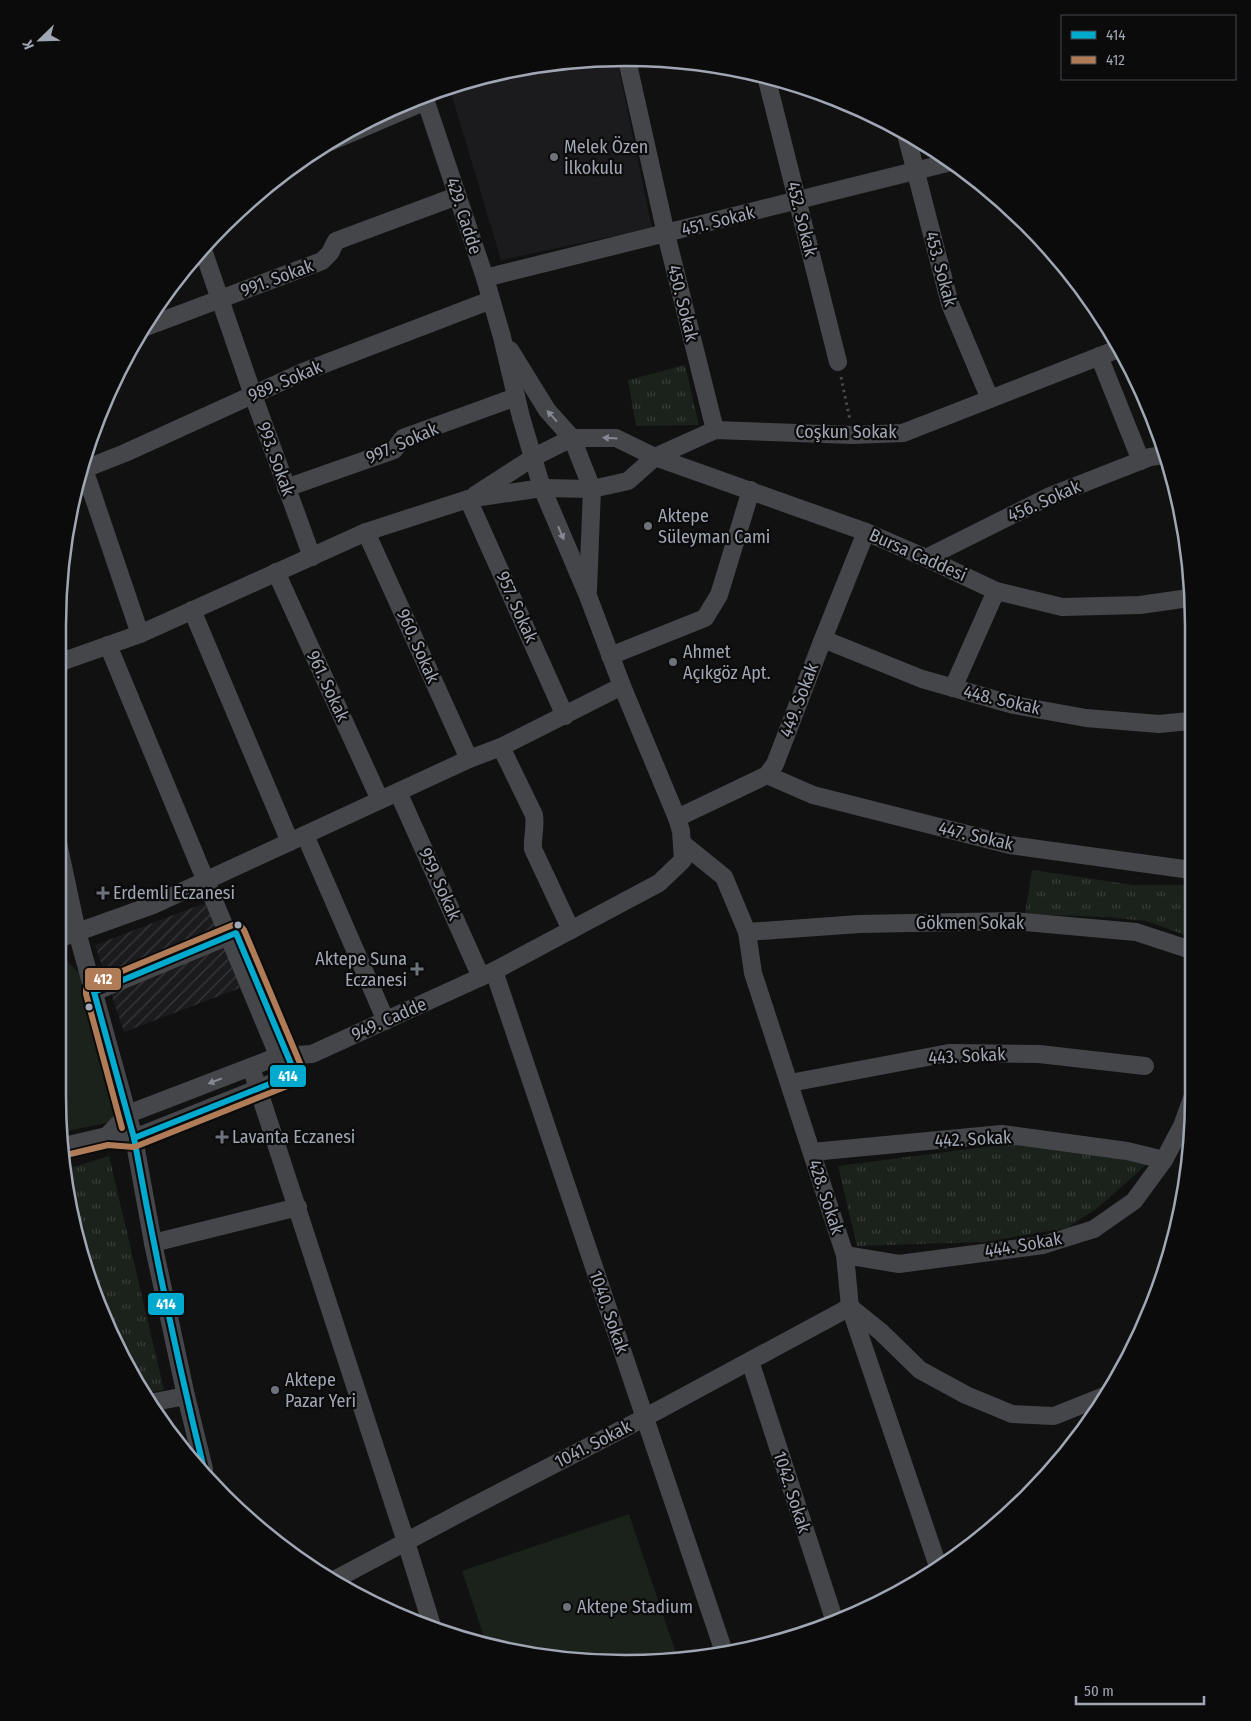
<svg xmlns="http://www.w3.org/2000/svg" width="1251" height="1721" font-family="'Fira Sans Condensed',sans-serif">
	<defs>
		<pattern id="industrial-furrows" width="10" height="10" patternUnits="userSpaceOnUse" patternTransform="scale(1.25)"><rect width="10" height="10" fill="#1b1b1d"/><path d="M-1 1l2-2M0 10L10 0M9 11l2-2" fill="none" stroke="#39393b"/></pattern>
		<pattern id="park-tufts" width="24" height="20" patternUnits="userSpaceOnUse" patternTransform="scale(1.25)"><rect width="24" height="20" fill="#1b211b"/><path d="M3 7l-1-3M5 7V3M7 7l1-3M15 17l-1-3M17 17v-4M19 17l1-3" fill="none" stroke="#393e3a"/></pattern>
	</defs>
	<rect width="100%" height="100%" fill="#111"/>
	<!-- built -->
	<path fill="#1b1b1d" d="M 617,60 L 652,228 L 501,260 L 449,86 L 552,62 Z"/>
	<!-- industrial -->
	<path fill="url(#industrial-furrows)" d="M 205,903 L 223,943 L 240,988 L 124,1032 L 95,945 Z"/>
	<!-- park -->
	<g fill="url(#park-tufts)">
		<path d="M 685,365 L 699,425 L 636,426 L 628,380 Z"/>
		<path d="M 1032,870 L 1134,885 L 1191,885 L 1191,937 L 1146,921 L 1106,917 L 1025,914 Z"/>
		<path d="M 1015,1143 L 1148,1163 L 1099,1207 L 1067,1228 L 985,1242 L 857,1246 L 838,1166 Z"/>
		<path d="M 109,1156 L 164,1390 L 144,1393 L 101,1313 L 77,1243 L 67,1169 Z"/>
	</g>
	<!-- garden -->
	<g fill="#1b211b">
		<path d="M 65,959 L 80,974 L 121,1120 L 62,1132 L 58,1095 L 58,961 Z"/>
		<path d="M 629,1514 L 678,1659 L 551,1659 L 486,1643 L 462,1571 Z"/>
	</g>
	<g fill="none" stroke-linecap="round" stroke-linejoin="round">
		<!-- path -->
		<path stroke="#46484c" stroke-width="3" stroke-dasharray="2.5 4" stroke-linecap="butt" d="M 841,377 L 850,420"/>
		<!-- minor -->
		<g stroke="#45464a" stroke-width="18">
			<path d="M 627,60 L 666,234 L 715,430"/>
			<path d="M 766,76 L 838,362"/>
			<path d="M 906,134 L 950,304 L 990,399"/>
			<path d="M 330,142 L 426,101"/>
			<path d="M 202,247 L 253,395 L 312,557"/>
			<path d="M 485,278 L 951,162"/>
			<path d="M 143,328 L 322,261 L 330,253 L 336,241 L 457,196"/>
			<path d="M 510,350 L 547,410 L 572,438 L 592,489 L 588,590"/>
			<path d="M 1099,356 L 1141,461"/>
			<path d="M 84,469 L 140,634"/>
			<path d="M 82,470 L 125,453 L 303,372 L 491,300"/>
			<path d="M 286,488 L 394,450 L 403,438 L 516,397"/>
			<path d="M 475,495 L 534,457 L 572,438 L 616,438 L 655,457 L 866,532 L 926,558 L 996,591 L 1062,607 L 1140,605 L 1189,598"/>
			<path d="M 468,499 L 565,716"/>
			<path d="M 366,532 L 469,759"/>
			<path d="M 926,558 L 1048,497 L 1150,457 L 1166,455"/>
			<path d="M 276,572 L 380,800"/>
			<path d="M 192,610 L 290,842"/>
			<path d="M 823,639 L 922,679 L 1014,705 L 1086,718 L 1159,724 L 1190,721"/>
			<path d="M 108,645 L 287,1077"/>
			<path d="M 610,656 L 705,618 L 719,595 L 751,490"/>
			<path d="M 58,663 L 140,634 L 366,532 L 468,499 L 542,488 L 592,489 L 628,481 L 655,457 L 715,430 L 853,435 L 903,433 L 1118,349"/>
			<path d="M 953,688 L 996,591"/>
			<path d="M 501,747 L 534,815 C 536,827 532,837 533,849 L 571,930"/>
			<path d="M 767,775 L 813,795 L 1010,845 L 1191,870"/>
			<path d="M 398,792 L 481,977"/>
			<path d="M 677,818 L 767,775 L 775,764 L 823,639 L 866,532"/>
			<path d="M 305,835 L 386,1021"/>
			<path d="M 58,843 L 77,932 L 134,1138 L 153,1243 L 186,1396 L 204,1469"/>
			<path d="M 682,843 L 724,877 L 747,932 L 753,973 L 845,1255 L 850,1307 L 939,1569"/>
			<path d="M 747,932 L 859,924 L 1014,921 L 1136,932 L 1191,950"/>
			<path d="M 58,939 L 153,905 L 469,759 L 501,747 L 622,686"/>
			<path d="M 494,971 L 724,1652"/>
			<path d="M 94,992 L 236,933"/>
			<path d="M 251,1067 L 406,1542 L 433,1629"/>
			<path d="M 790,1083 L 949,1053 L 1039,1054 L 1145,1066"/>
			<path d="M 122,1137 L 134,1138 L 287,1077 L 294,1070"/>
			<path d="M 64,1146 L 107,1136 L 128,1114 L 279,1056 L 312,1054 L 494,971 L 659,883 L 683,860 L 681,831 L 677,818 L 622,686 L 588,596 L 542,488 L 521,417 L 502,337 L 485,278 L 424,96"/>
			<path d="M 812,1152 L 1002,1134 L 1127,1151 L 1164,1160"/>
			<path d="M 153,1243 L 298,1207"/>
			<path d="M 845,1255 L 899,1264 L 1043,1245 L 1094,1229 L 1134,1201 L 1164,1160 L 1182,1126 L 1192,1098"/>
			<path d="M 750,1361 L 835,1622"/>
			<path d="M 149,1403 L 186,1396"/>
			<path d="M 336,1579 L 462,1512 L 644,1418 L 850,1307 L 881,1332 L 920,1370 L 966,1395 L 1012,1414 L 1054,1416 L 1104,1396"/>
		</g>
		<defs>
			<g id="bus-1">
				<path d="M 236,933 L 294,1071 L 287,1077 L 134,1138 L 94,992 Z"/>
				<path d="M 134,1138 C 154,1249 177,1359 204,1469"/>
			</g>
			<g id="bus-2">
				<path d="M 122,1128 L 86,994 L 86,988 L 91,984 L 233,925 L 240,925 L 244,930 L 302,1068 L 302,1075 L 290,1085 L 137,1146"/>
				<path d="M 66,1155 L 108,1145 L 134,1147"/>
			</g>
		</defs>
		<!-- bus-1 casing -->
		<use href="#bus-1" stroke="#0b0b0c" stroke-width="10"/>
		<!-- bus-2 casing -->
		<use href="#bus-2" stroke="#0b0b0c" stroke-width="10"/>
		<!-- bus-1 -->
		<use href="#bus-1" stroke="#00a9ce" stroke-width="6"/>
		<!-- bus-2 -->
		<use href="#bus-2" stroke="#b07c57" stroke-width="6"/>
	</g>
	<!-- one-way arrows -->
	<defs><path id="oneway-solid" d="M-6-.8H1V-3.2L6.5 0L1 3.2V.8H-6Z" transform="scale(1.25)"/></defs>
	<g fill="#858994">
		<use href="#oneway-solid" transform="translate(552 416) rotate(-132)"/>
		<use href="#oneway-solid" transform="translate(610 438) rotate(-176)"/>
		<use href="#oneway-solid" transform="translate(561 533) rotate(67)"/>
		<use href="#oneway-solid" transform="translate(215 1081) rotate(159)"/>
	</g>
	<!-- markers -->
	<g fill="#6e727a" stroke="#0b0b0c" stroke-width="2">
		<circle cx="554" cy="157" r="5"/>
		<circle cx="648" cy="526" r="5"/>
		<circle cx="673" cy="662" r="5"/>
		<path d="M100.5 885.5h5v5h5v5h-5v5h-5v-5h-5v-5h5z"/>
		<path d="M414.5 961.5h5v5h5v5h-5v5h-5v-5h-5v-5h5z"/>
		<path d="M219.5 1129.5h5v5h5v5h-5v5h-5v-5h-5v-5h5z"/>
		<circle cx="275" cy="1390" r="5"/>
		<circle cx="567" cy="1607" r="5"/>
	</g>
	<g fill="#a0a6b3" stroke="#0b0b0c" stroke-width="2">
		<circle cx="238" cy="925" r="4.5"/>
		<circle cx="89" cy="1007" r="4.5"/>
	</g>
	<g text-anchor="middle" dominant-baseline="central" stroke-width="4.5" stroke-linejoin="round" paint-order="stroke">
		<!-- poi labels -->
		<g font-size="18" fill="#a0a6b3" stroke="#0b0b0c" text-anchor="start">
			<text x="564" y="147">Melek Özen<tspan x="564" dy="21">İlkokulu</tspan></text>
			<text x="658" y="516">Aktepe<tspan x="658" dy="21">Süleyman Cami</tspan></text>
			<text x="683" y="652">Ahmet<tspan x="683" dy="21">Açıkgöz Apt.</tspan></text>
			<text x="113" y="893">Erdemli Eczanesi</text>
			<text x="407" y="959" text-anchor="end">Aktepe Suna<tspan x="407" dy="21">Eczanesi</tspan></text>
			<text x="232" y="1137">Lavanta Eczanesi</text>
			<text x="285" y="1380">Aktepe<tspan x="285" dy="21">Pazar Yeri</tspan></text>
			<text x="577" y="1607">Aktepe Stadium</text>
		</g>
		<!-- street labels -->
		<g font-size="18" fill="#a0a6b3" stroke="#0b0b0c">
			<text transform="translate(464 216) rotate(72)">429. Cadde</text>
			<text transform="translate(802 219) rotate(76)">452. Sokak</text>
			<text transform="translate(718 221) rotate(-14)">451. Sokak</text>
			<text transform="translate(941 269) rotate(75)">453. Sokak</text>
			<text transform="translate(277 278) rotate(-20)">991. Sokak</text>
			<text transform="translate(683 303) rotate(76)">450. Sokak</text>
			<text transform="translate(285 381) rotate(-23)">989. Sokak</text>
			<text x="846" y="432">Coşkun Sokak</text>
			<text transform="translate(402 443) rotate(-24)">997. Sokak</text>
			<text transform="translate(276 459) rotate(70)">993. Sokak</text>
			<text transform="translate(1044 501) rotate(-24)">456. Sokak</text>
			<text transform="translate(918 555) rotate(24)">Bursa Caddesi</text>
			<text transform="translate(517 607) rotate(66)">957. Sokak</text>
			<text transform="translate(418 646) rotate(66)">960. Sokak</text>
			<text transform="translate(328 686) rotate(65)">961. Sokak</text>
			<text transform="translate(799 700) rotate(-69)">449. Sokak</text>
			<text transform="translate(1002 700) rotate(13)">448. Sokak</text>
			<text transform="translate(976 836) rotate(13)">447. Sokak</text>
			<text transform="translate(440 884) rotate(66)">959. Sokak</text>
			<text x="970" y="923">Gökmen Sokak</text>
			<text transform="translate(389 1019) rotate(-24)">949. Cadde</text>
			<text transform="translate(967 1056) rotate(-3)">443. Sokak</text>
			<text transform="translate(973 1139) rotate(-3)">442. Sokak</text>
			<text transform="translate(826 1197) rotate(72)">428. Sokak</text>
			<text transform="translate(1023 1245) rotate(-10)">444. Sokak</text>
			<text transform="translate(609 1312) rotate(71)">1040. Sokak</text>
			<text transform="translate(593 1444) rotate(-27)">1041. Sokak</text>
			<text transform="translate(792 1492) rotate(72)">1042. Sokak</text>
		</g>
	</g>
	<!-- crop -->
	<path d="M0 0H1251V1721H0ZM625 66H626A559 559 0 0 1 1185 625V1096A559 559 0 0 1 626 1655H625A559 559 0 0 1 66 1096V625A559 559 0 0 1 625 66Z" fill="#0b0b0c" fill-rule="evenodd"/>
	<path fill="none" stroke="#a0a6b3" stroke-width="2.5" d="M625 66H626A559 559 0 0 1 1185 625V1096A559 559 0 0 1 626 1655H625A559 559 0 0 1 66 1096V625A559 559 0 0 1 625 66Z"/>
	<g stroke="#0b0b0c" stroke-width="2">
		<rect x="84" y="967" width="38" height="24" rx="5" fill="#b07c57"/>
		<rect x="269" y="1064" width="38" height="24" rx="5" fill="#00a9ce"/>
		<rect x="147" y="1292" width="38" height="24" rx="5" fill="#00a9ce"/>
	</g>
	<g font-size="14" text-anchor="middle" font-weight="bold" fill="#fff">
		<text x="103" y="984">412</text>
		<text x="288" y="1081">414</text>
		<text x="166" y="1309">414</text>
	</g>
	<!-- legend -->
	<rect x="1061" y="15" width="175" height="65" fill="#0b0b0c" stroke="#47494f"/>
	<rect x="1071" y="31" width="25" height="8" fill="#00a9ce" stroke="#47494f"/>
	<text x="1106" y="40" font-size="15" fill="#a0a6b3">414</text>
	<rect x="1071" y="56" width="25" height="8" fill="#b07c57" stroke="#47494f"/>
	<text x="1106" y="65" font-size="15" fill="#a0a6b3">412</text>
	<!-- north arrow -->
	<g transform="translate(40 40) rotate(247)" stroke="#0b0b0c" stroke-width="4" paint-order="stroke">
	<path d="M0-4L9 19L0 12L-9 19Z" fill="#a0a6b3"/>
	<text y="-8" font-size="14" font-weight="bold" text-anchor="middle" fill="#a0a6b3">K</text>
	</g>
	<!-- scale -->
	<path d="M1076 1696v8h128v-8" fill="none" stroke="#a0a6b3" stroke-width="2.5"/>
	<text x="1084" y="1696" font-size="15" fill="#a0a6b3" stroke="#0b0b0c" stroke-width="4" paint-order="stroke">50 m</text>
</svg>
